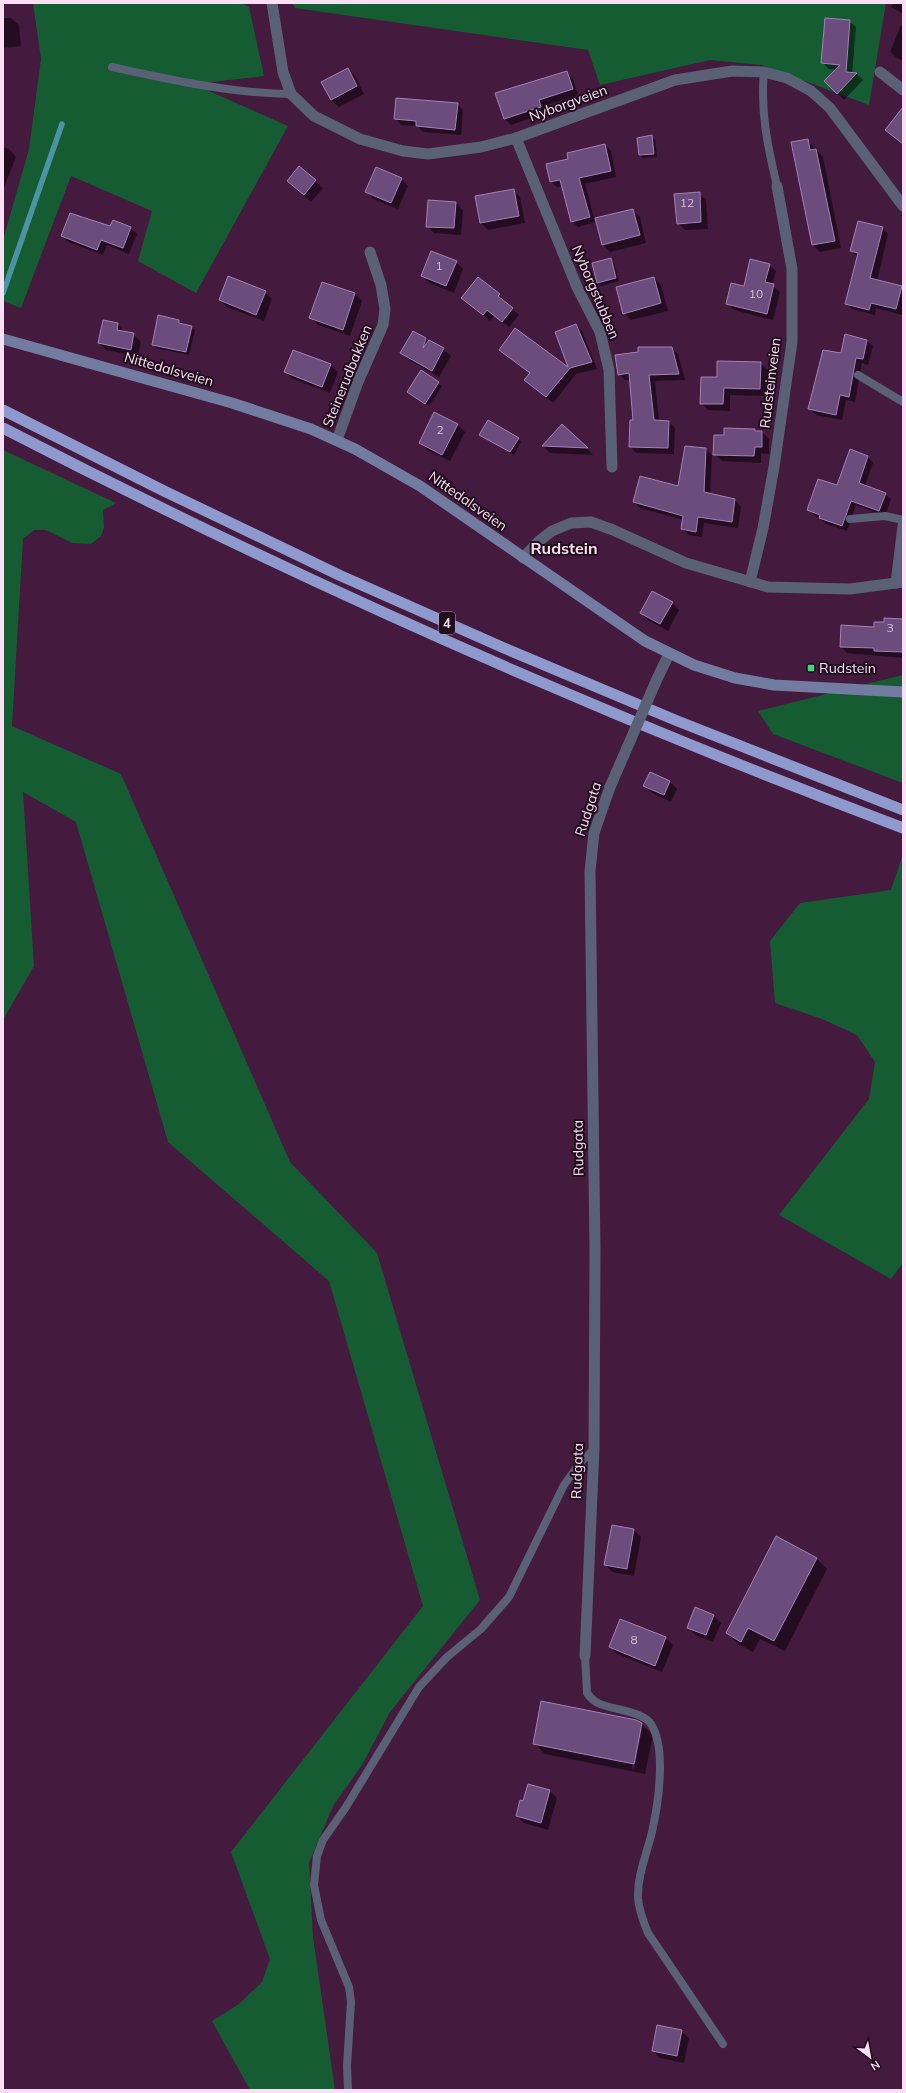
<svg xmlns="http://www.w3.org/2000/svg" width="906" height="2093" font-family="Mulish,sans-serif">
	<rect width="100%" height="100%" fill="#441a3f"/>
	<!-- green -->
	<g fill="#165c33">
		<path d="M 33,3 L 241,3 L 249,7 L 264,76 L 193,84 L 288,126 L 196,293 L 138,261 L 152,211 L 71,176 L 21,308 L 3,301 L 3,240 L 29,149 L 41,59 Z"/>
		<path d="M 292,3 L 886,3 L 869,105 L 762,65 L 710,60 L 600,85 L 588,50 L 295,8 Z"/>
		<path d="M 3,450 L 116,503 L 103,510 L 104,528 L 101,536 L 91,544 L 72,543 L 46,530 L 34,530 L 23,539 L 12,726 L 121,774 L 290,1162 L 377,1253 L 480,1600 L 390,1712 L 362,1765 L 333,1806 L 309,1863 L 313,1937 L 335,2090 L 250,2090 L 212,2021 L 239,2004 L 262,1982 L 270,1959 L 231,1852 L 423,1606 L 329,1281 L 168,1142 L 76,822 L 23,792 L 34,966 L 3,1020 Z"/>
		<path d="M 903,675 L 903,783 L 773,734 L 758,711 Z"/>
		<path d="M 902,857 L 903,1263 L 891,1279 L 779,1215 L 869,1099 L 875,1062 L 857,1035 L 822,1019 L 775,1003 L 770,941 L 800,903 L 891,890 Z"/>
	</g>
	<!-- shadow -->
	<g fill="#0007" fill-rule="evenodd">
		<path d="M 893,3 L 903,3 L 903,14 L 891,7 Z"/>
		<path d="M 3,18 L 11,18 L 19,25 L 21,46 L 3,48 Z"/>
		<path d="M 849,21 L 856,27 L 852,74 L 857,74 L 863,80 L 844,100 L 825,81 L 836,70 L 829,69 L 823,63 Z"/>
		<path d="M 901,25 L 903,26 L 903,61 L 897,58 L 890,52 Z"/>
		<path d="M 348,69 L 355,76 L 364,94 L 339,107 L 331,100 L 322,82 Z"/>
		<path d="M 567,72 L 573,79 L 578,95 L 544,106 L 546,113 L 511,125 L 505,119 Z"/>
		<path d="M 457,104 L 463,110 L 461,135 L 423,132 L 417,126 L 401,125 L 395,118 Z"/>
		<path d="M 652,137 L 655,140 L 657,157 L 643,158 L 640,155 L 638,139 Z"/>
		<path d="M 807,140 L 823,157 L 841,248 L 820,252 L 813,245 L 792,143 Z"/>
		<path d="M 605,145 L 611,151 L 616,177 L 585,184 L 595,222 L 578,227 L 572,221 L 563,186 L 557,187 L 551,182 L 570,160 Z"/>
		<path d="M 3,147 L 9,149 L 16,157 L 3,190 Z"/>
		<path d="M 300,168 L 323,188 L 311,202 L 288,181 Z"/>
		<path d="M 401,179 L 408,186 L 398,209 L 373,199 L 366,191 Z"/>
		<path d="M 513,190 L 520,197 L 525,223 L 488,230 L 481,223 Z"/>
		<path d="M 699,193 L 706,201 L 708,229 L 685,230 L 678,223 Z"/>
		<path d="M 456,203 L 463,210 L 461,235 L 434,233 L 427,226 Z"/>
		<path d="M 633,210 L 640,217 L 646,243 L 610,252 L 603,245 Z"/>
		<path d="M 82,216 L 111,228 L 130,228 L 137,234 L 129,254 L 107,245 L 103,255 L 68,242 L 62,236 Z"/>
		<path d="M 883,228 L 888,234 L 877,281 L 903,289 L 902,315 L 876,308 L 875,315 L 852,309 L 846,303 L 858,257 L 851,251 Z"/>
		<path d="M 610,259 L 614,263 L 619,281 L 601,286 L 598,283 Z"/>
		<path d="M 456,262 L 463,269 L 454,293 L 429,283 L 422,276 Z"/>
		<path d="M 769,265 L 776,271 L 772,285 L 780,292 L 773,320 L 734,310 L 727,303 Z"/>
		<path d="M 654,278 L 661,285 L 668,311 L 631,320 L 624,313 Z"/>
		<path d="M 322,283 L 355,294 L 362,301 L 350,336 L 318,325 L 311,318 Z"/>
		<path d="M 265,292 L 272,299 L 264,321 L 227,307 L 220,300 Z"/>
		<path d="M 499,295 L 505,301 L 504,302 L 519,315 L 509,327 L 494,316 L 490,321 L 462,298 Z"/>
		<path d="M 104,321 L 118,324 L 125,333 L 133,334 L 141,342 L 138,356 L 106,350 L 99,343 Z"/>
		<path d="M 179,321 L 195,330 L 189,355 L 156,348 L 153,345 Z"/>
		<path d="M 576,325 L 582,331 L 597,369 L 576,374 L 553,403 L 526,380 L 531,374 L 500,350 L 516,329 L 571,370 L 556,333 Z"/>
		<path d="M 425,339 L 443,349 L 451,356 L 439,377 L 409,360 L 402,353 Z"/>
		<path d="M 867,341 L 873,346 L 868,365 L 862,363 L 855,402 L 846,400 L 842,420 L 816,415 L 810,409 L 841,354 Z"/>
		<path d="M 672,348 L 678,354 L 685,380 L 655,381 L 659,421 L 669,422 L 675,428 L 674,454 L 636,453 L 630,446 L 634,421 L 630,380 L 625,380 L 619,374 Z"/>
		<path d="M 760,363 L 768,370 L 767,396 L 730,395 L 730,411 L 708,410 L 701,403 L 718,378 Z"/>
		<path d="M 330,365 L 338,372 L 330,393 L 293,379 L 285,372 Z"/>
		<path d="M 438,383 L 442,386 L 429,406 L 411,395 Z"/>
		<path d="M 457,424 L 465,432 L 450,461 L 427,450 L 420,443 Z"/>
		<path d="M 562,425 L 587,448 L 593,455 L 550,453 L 543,446 Z"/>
		<path d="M 755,430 L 762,432 L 769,439 L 769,454 L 761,453 L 761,463 L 722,461 L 714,454 L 725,436 Z"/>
		<path d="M 480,435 L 518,438 L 521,442 L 514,455 Z"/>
		<path d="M 705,449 L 712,455 L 710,495 L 735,500 L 741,507 L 738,528 L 704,523 L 702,537 L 689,535 L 682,529 L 684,520 L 640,508 L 634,502 L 679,488 Z"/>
		<path d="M 850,451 L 868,457 L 873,463 L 865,486 L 885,494 L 891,499 L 885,516 L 856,505 L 847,531 L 826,524 L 808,510 L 838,487 Z"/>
		<path d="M 672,603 L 679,610 L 668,631 L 648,620 L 641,613 Z"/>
		<path d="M 903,620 L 903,658 L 847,653 L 841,647 L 885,623 Z"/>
		<path d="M 650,773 L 670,782 L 677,789 L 671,802 L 652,793 L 645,786 Z"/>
		<path d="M 613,1526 L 634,1530 L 641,1537 L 634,1576 L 612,1572 L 605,1564 Z"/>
		<path d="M 816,1558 L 827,1569 L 785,1651 L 760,1639 L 753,1652 L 738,1644 L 727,1633 Z"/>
		<path d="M 696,1609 L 714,1616 L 721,1623 L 713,1642 L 695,1635 L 688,1627 Z"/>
		<path d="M 621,1620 L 666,1638 L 673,1645 L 662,1672 L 617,1654 L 610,1647 Z"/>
		<path d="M 641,1724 L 653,1735 L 645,1774 L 545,1754 L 534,1743 ZM 640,1729 L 642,1729 L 634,1769 L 632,1768 Z"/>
		<path d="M 529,1785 L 550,1791 L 557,1798 L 548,1830 L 524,1823 L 517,1816 L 524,1802 Z"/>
		<path d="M 681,2031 L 689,2038 L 684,2063 L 660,2058 L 653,2051 Z"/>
	</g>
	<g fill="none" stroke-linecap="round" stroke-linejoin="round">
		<!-- stream -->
		<path stroke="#4b93a5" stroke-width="5.5" d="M 3,293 L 62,124"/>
	</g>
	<!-- building -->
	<g fill="#6b4c7c" stroke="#a282b5">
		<path d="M 825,18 L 850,20 L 846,72 L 857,73 L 837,94 L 824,81 L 840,65 L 821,63 Z"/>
		<path d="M 348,68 L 357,86 L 331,100 L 321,82 Z"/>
		<path d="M 567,71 L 573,89 L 539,100 L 541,107 L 504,119 L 495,93 Z"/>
		<path d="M 396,98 L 458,103 L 455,130 L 416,126 L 416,121 L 394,119 Z"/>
		<path d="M 903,107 L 903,144 L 885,130 Z"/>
		<path d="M 652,135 L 654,154 L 639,155 L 637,138 Z"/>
		<path d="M 808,139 L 810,150 L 816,149 L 835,241 L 812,245 L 791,142 Z"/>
		<path d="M 605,144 L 611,171 L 579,178 L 590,217 L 571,222 L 560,180 L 550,182 L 546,164 L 568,159 L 567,153 Z"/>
		<path d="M 299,166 L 316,180 L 304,195 L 287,181 Z"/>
		<path d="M 376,167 L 402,178 L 391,203 L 365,192 Z"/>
		<path d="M 514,189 L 519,216 L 480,223 L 475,196 Z"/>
		<path d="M 700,192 L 701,222 L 677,224 L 674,194 Z"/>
		<path d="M 428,200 L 456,202 L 454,228 L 426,227 Z"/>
		<path d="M 633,209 L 640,235 L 602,245 L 595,218 Z"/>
		<path d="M 70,213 L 110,226 L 113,220 L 131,227 L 123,248 L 101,240 L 97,250 L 61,236 Z"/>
		<path d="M 858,221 L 883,227 L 870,278 L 902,286 L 896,309 L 871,303 L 869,310 L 845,304 L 858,253 L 850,251 Z"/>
		<path d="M 431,251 L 457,261 L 446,286 L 421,276 Z"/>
		<path d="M 611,258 L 616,278 L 597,283 L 592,263 Z"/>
		<path d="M 750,259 L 770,264 L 765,282 L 774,284 L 767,314 L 726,304 L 731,283 L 744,286 Z"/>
		<path d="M 228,276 L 266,291 L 256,315 L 219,300 Z"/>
		<path d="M 478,277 L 500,294 L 498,296 L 513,308 L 502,322 L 487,310 L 483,315 L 461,298 Z"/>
		<path d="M 654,277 L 661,303 L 623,314 L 616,287 Z"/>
		<path d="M 322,282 L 355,293 L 343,330 L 309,318 Z"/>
		<path d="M 158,315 L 179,320 L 179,323 L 192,326 L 186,352 L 152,345 Z"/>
		<path d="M 103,320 L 118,323 L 117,330 L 134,333 L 131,350 L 98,343 Z"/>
		<path d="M 576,324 L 592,362 L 570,368 L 546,397 L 524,380 L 530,373 L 499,350 L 515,328 L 568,367 L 555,332 Z"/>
		<path d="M 413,331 L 426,338 L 423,348 L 429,340 L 444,348 L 432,371 L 400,353 Z"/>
		<path d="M 845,334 L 867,340 L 863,359 L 856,358 L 849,397 L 840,395 L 836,415 L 808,409 L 823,350 L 841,353 Z"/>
		<path d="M 638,347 L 672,347 L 679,374 L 649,375 L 654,420 L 669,421 L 668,448 L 629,447 L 630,420 L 633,420 L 629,373 L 618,375 L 615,355 L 638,352 Z"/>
		<path d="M 293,350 L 331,364 L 322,387 L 284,372 Z"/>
		<path d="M 717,361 L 761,362 L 760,389 L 724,388 L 723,404 L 700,404 L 701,377 L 717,377 Z"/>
		<path d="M 421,370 L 439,382 L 425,404 L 407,392 Z"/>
		<path d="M 434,412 L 458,424 L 442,455 L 419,443 Z"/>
		<path d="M 488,420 L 519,438 L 510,452 L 479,435 Z"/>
		<path d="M 562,424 L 588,448 L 542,446 Z"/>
		<path d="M 724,428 L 755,429 L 755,431 L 762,431 L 762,447 L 755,447 L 754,456 L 713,455 L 714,435 L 724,435 Z"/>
		<path d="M 685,446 L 706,448 L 704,492 L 735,499 L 732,522 L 698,517 L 696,532 L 681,529 L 683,516 L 633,502 L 640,476 L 678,486 Z"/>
		<path d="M 850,449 L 868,456 L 859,483 L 886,493 L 879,511 L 851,501 L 842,526 L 819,518 L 820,515 L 807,510 L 818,479 L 837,485 Z"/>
		<path d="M 652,591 L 673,602 L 660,624 L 640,613 Z"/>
		<path d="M 884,618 L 903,619 L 903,652 L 874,651 L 874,648 L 840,647 L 841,625 L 874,627 L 874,622 L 884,622 Z"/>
		<path d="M 650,772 L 670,781 L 664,795 L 643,786 Z"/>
		<path d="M 612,1525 L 634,1529 L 627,1569 L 604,1565 Z"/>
		<path d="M 776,1536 L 817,1558 L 774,1641 L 748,1628 L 741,1642 L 726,1633 Z"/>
		<path d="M 695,1607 L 714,1615 L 706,1635 L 687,1628 Z"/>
		<path d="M 620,1619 L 666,1637 L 655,1666 L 609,1647 Z"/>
		<path d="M 541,1701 L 636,1720 L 642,1723 L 634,1764 L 533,1744 Z"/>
		<path d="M 528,1784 L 550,1790 L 541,1823 L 516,1816 L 520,1800 L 523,1801 Z"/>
		<path d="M 657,2025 L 682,2030 L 677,2056 L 652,2051 Z"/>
	</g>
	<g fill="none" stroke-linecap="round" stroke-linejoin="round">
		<!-- service -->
		<g stroke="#5a6076" stroke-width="8">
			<path d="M 112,67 C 172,80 230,93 291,94"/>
			<path d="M 764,72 C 760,111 768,148 777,186"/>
			<path d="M 858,375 L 903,402"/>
			<path d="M 850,519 L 885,516 L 903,520"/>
			<path d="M 585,1656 L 587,1693 C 590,1697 593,1701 598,1703 C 612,1710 643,1711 651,1724 C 667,1749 658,1805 652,1832 C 647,1853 637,1876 638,1898 C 639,1910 643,1921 648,1933 L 723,2044"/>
			<path d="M 348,2090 L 347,2066 L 351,2002 L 349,1987 L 321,1920 L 314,1885 L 317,1856 L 323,1840 L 346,1807 L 419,1687 L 447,1657 L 481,1629 L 509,1597 L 564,1485 L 580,1463 L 594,1449"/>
		</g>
		<!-- minor -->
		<g stroke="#5a6076" stroke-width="11">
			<path d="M 272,3 L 283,72 L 291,94 L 314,116 L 360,139 L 403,151 L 428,154 L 481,147 L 516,138 L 675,80 L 732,71 L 764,72 L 787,78 L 811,91 L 830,108 L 903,206"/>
			<path d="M 880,72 L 903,90"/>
			<path d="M 516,138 L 577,287 L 600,332 L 609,370 L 612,467"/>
			<path d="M 337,440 L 358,382 L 383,325 L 385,309 L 381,285 L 370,252"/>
			<path d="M 523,558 L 539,541 L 552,531 L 571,523 L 591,522 L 613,530 L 686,563 L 768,587 L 850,589 L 903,582"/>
			<path d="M 750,582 L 763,528 L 774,467 L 792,342 L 792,269 L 777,186"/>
			<path d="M 896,583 L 903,526"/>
			<path d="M 657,679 L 669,654"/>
			<path d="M 585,1656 L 594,1449 L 595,1251 L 590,871 L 594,833 L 610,787"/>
		</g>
		<!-- secondary -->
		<path stroke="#727ca0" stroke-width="11" d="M 3,339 L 232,403 L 311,429 L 355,449 L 420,486 L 645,641 L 694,665 L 735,678 L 774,685 L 903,692"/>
		<!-- trunk -->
		<g stroke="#8e9ace" stroke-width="11">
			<path d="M 3,410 L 164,491 L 339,575 L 504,648 L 675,720 L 903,810"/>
			<path d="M 3,428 C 295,579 595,712 903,828"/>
		</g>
		<!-- minor-bridge -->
		<path stroke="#5a6076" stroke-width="11" d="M 610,787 L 657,679"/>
	</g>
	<!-- markers -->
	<rect fill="#3dd77e" stroke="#200e1d" stroke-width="1.5" x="807" y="664" width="8" height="8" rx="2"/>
	<g text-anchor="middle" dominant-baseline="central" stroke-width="4" stroke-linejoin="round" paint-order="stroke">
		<!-- number labels -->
		<g font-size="12" fill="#d7bbd7">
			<text x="687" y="202">12</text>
			<text x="439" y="265">1</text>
			<text x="756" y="293">10</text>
			<text x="440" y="429">2</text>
			<text x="890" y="627">3</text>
			<text x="634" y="1639">8</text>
		</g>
		<!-- shield labels -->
		<rect fill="#200e1d" stroke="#b9a1b4" stroke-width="1" x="439" y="612" width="16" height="22" rx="3"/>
		<g font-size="13" font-weight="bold" fill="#fbe0f5">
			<text x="447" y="623">4</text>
		</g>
		<!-- street labels -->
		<g font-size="14" fill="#fbe0f5" stroke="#200e1d">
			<text transform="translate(568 103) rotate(-20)">Nyborgveien</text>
			<text transform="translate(596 292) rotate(67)">Nyborgstubben</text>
			<text transform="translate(169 369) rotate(16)">Nittedalsveien</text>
			<text transform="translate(347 376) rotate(-68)">Steinerudbakken</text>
			<text transform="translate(770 383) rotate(-83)">Rudsteinveien</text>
			<text transform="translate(468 501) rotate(35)">Nittedalsveien</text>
			<text transform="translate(588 809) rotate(-72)">Rudgata</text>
			<text transform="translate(578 1148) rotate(-91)">Rudgata</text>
			<text transform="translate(577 1471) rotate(-88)">Rudgata</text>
		</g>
		<!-- poi labels -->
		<g font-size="14" fill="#fbe0f5" stroke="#200e1d" text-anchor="start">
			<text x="819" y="668">Rudstein</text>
		</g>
		<!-- quarter labels -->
		<g font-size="16" font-weight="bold" fill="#fbe0f5" stroke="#200e1d">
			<text x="564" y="548">Rudstein</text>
		</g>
	</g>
	<!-- border -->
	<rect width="906" height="2093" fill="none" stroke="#fbe0f5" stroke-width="8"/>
	<!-- north arrow -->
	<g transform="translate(870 2057) rotate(148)" stroke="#200e1d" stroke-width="3" paint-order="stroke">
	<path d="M0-3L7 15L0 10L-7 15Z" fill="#fbe0f5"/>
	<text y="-6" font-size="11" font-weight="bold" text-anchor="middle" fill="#fbe0f5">N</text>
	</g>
</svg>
